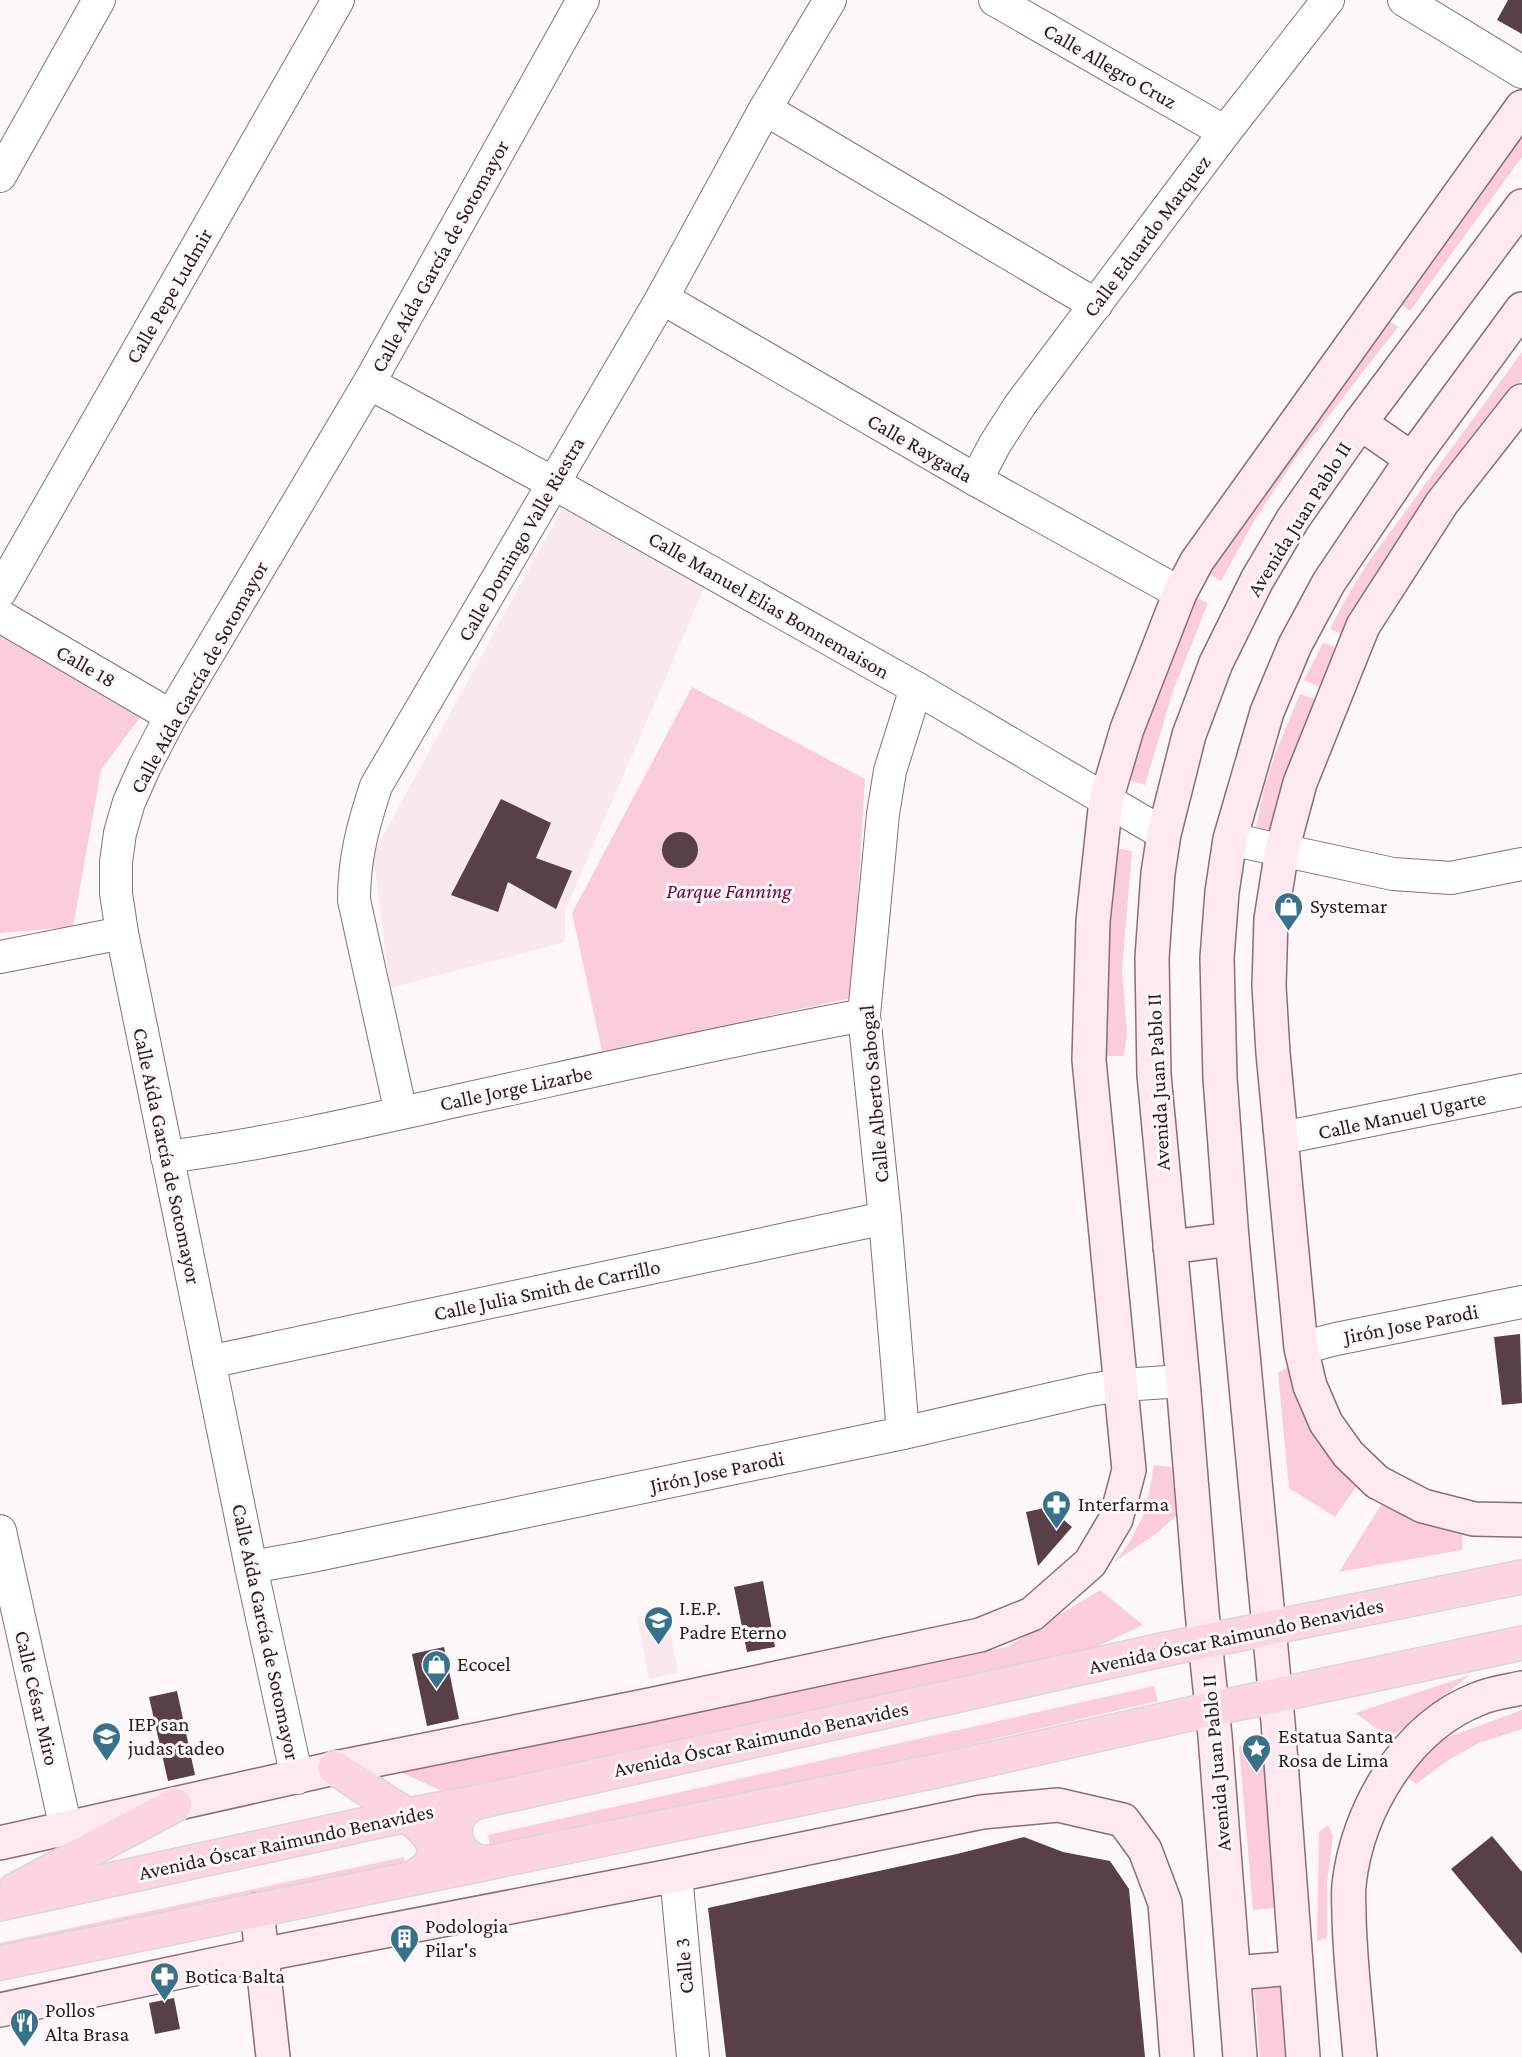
<svg xmlns="http://www.w3.org/2000/svg" width="1522" height="2057" font-family="'Crimson Pro',serif">
	<rect width="100%" height="100%" fill="#fef7f9"/>
	<!-- built -->
	<g fill="#f9e9ee">
		<path d="M 562,509 L 706,584 L 565,911 L 565,942 L 390,988 L 373,854 Z"/>
		<path d="M 666,1611 L 678,1673 L 649,1679 L 637,1617 Z"/>
	</g>
	<!-- green -->
	<g fill="#fbccdc">
		<path d="M 1522,126 L 1522,157 L 1410,311 L 1394,299 Z"/>
		<path d="M 1382,315 L 1398,327 L 1296,458 L 1254,521 L 1221,581 L 1205,572 Z"/>
		<path d="M 1522,352 L 1522,380 L 1383,569 L 1346,636 L 1330,629 L 1345,600 L 1369,561 Z"/>
		<path d="M 1193,596 L 1208,603 L 1173,691 L 1145,785 L 1128,780 L 1156,688 Z"/>
		<path d="M 0,633 L 141,716 L 101,770 L 73,927 L 0,933 Z"/>
		<path d="M 1323,643 L 1339,648 L 1321,688 L 1304,680 Z"/>
		<path d="M 692,687 L 865,779 L 852,998 L 602,1051 L 572,913 Z"/>
		<path d="M 1300,694 L 1315,699 C 1296,744 1282,783 1271,830 L 1256,827 L 1265,785 L 1277,749 Z"/>
		<path d="M 1116,848 L 1132,851 L 1122,970 L 1127,1032 L 1124,1056 L 1107,1056 L 1105,971 Z"/>
		<path d="M 1301,1359 L 1361,1480 L 1335,1517 L 1289,1488 L 1278,1373 Z"/>
		<path d="M 1154,1465 L 1171,1467 L 1177,1515 L 1157,1533 L 1113,1563 L 1128,1545 L 1146,1510 Z"/>
		<path d="M 1391,1489 L 1463,1527 L 1462,1550 L 1339,1572 Z"/>
		<path d="M 1100,1590 L 1143,1625 L 1094,1648 L 446,1793 L 396,1770 L 1007,1647 Z"/>
		<path d="M 1470,1675 L 1390,1738 L 1355,1713 Z"/>
		<path d="M 1154,1686 L 1158,1701 L 492,1856 L 488,1835 Z"/>
		<path d="M 1522,1710 L 1522,1729 L 1479,1743 L 1450,1759 L 1416,1784 L 1403,1774 L 1440,1740 Z"/>
		<path d="M 1274,1741 L 1286,1907 L 1253,1910 L 1239,1746 Z"/>
		<path d="M 1328,1825 L 1333,1836 L 1327,1884 L 1327,1938 L 1317,1941 L 1319,1832 Z"/>
		<path d="M 404,1857 L 408,1873 L 0,1957 L 0,1943 Z"/>
		<path d="M 1290,1983 L 1296,2057 L 1260,2057 L 1254,1987 Z"/>
	</g>
	<!-- building -->
	<g fill="#583f48">
		<path d="M 1508,0 L 1522,0 L 1522,34 L 1497,20 Z"/>
		<path d="M 501,799 L 551,823 L 536,858 L 572,871 L 556,909 L 508,882 L 498,912 L 451,895 Z"/>
		<circle cx="680" cy="850" r="18"/>
		<path d="M 1520,1334 L 1522,1403 L 1502,1405 L 1494,1337 Z"/>
		<path d="M 1049,1507 L 1072,1527 L 1038,1566 L 1026,1512 Z"/>
		<path d="M 763,1581 L 775,1647 L 747,1652 L 734,1587 Z"/>
		<path d="M 444,1647 L 459,1719 L 427,1726 L 412,1654 Z"/>
		<path d="M 177,1691 L 195,1775 L 168,1781 L 149,1697 Z"/>
		<path d="M 1492,1836 L 1522,1872 L 1522,1954 L 1451,1869 Z"/>
		<path d="M 1024,1837 L 1063,1852 L 1110,1861 L 1129,1889 L 1145,2057 L 726,2057 L 708,1908 L 957,1854 Z"/>
		<path d="M 174,1998 L 180,2029 L 155,2034 L 149,2003 Z"/>
	</g>
	<g fill="none" stroke-linecap="round" stroke-linejoin="round">
		<defs>
			<g id="street">
				<path d="M 995,0 L 1225,132"/>
				<path d="M 1404,0 L 1522,72"/>
				<path d="M 765,109 L 1096,305"/>
				<path d="M 0,176 L 99,0"/>
				<path d="M 662,298 L 976,480 L 1180,593"/>
				<path d="M 369,383 L 553,483 L 916,688 L 1164,834"/>
				<path d="M 976,480 L 995,444 L 1020,405 L 1225,132 L 1328,0"/>
				<path d="M 0,592 L 338,0"/>
				<path d="M 0,616 L 171,716"/>
				<path d="M 1230,839 L 1393,874 L 1451,878 L 1522,864"/>
				<path d="M 0,957 L 122,933"/>
				<path d="M 401,1113 L 354,900 C 354,858 363,826 376,786 L 662,298 L 765,109 L 830,0"/>
				<path d="M 1282,1138 L 1522,1090"/>
				<path d="M 167,1157 C 267,1144 366,1121 465,1099 C 598,1070 730,1040 864,1015"/>
				<path d="M 1301,1348 L 1336,1339 L 1522,1302"/>
				<path d="M 209,1362 L 885,1218"/>
				<path d="M 903,1433 L 885,1218 L 864,1015 L 883,814 L 890,771 L 916,688"/>
				<path d="M 0,1531 L 66,1829"/>
				<path d="M 251,1567 L 307,1557 L 903,1433 L 1090,1390 L 1122,1385 L 1183,1381"/>
				<path d="M 297,1778 L 251,1567 L 122,933 L 116,893 L 116,862 L 120,833 L 129,802 L 145,766 L 171,716 L 369,383 L 583,0"/>
				<path d="M 676,1875 L 693,2057"/>
			</g>
			<g id="secondary">
				<path d="M 1522,401 L 1442,503 L 1363,626 L 1300,783 L 1282,850 L 1271,919 L 1269,986 L 1273,1053 L 1301,1348 L 1310,1386 L 1326,1423 L 1348,1454 L 1377,1482 L 1423,1506 L 1474,1519 L 1522,1520"/>
				<path d="M 1360,423 L 1412,459"/>
				<path d="M 1170,1247 L 1232,1239"/>
				<path d="M 0,1843 L 335,1768 L 645,1706 L 980,1635 L 1032,1614 L 1090,1563 L 1116,1519 L 1129,1470 L 1089,1060 L 1093,921 L 1106,800 L 1127,729 L 1180,593 L 1197,561 L 1522,107"/>
				<path d="M 257,1910 L 273,2057"/>
				<path d="M 1234,1973 L 1295,1968"/>
				<path d="M 0,2010 L 250,1957 L 676,1875 L 982,1812 L 1058,1805 L 1123,1820 L 1145,1850 L 1165,1903 L 1177,2057"/>
				<path d="M 1240,2057 L 1215,1736 L 1202,1612 L 1183,1381 L 1154,1075 L 1152,958 L 1158,873 L 1164,834 L 1189,735 L 1216,663 L 1257,580 L 1293,519 L 1360,423 L 1522,206"/>
				<path d="M 1303,2057 L 1278,1722 L 1232,1239 L 1220,1078 L 1217,958 L 1222,892 L 1230,839 L 1267,712 L 1295,645 L 1329,582 L 1412,459 L 1522,309"/>
				<path d="M 1360,2057 C 1356,2010 1350,1963 1349,1916 C 1349,1906 1348,1895 1349,1885 C 1357,1810 1406,1727 1478,1699 C 1491,1693 1508,1691 1522,1688"/>
			</g>
			<g id="primary">
				<path d="M 335,1768 C 350,1778 366,1789 382,1799 C 409,1816 466,1849 412,1878"/>
				<path d="M 478,1802 C 441,1814 452,1865 490,1862"/>
				<path d="M 15,1890 L 175,1805"/>
				<path d="M 0,1904 L 407,1815 L 478,1802 L 1166,1649 L 1522,1577"/>
				<path d="M 0,1963 L 945,1769 L 1212,1709 L 1522,1643"/>
			</g>
		</defs>
		<!-- street casing -->
		<use href="#street" stroke="#896d77" stroke-width="34"/>
		<!-- secondary casing -->
		<use href="#secondary" stroke="#896d77" stroke-width="36"/>
		<!-- primary casing -->
		<use href="#primary" stroke="#d8d6d7" stroke-width="36"/>
		<!-- street -->
		<use href="#street" stroke="#fff" stroke-width="32"/>
		<!-- secondary -->
		<use href="#secondary" stroke="#fee9f1" stroke-width="33"/>
		<!-- primary -->
		<use href="#primary" stroke="#fdd4e2" stroke-width="33"/>
	</g>
	<!-- icons -->
	<defs>
		<symbol id="shop-pin" viewBox="-11 -11 22 30"><path d="M0 17L-7.5 6A9.5 9.5 0 1 1 7.5 6Z" fill="#38718a" stroke="#fef7f9"/><path d="M-5-2.5h2.3a2.7 3.5 0 0 1 5.4 0H5L5.5 6h-11ZM-1.5-2.5h3a1.5 2.3 0 0 0-3 0Z" fill="#fff"/></symbol>
		<symbol id="pharmacy-pin" viewBox="-11 -11 22 30"><path d="M0 17L-7.5 6A9.5 9.5 0 1 1 7.5 6Z" fill="#38718a" stroke="#fef7f9"/><path d="M-2-6h4v4h4v4h-4v4h-4v-4h-4v-4h4Z" fill="#fff"/></symbol>
		<symbol id="school-pin" viewBox="-11 -11 22 30"><path d="M0 17L-7.5 6A9.5 9.5 0 1 1 7.5 6Z" fill="#38718a" stroke="#fef7f9"/><path d="M0-5L7-2L0 1L-7-2ZM-4 1L0 2.5L4 1V4Q0 6-4 4Z" fill="#fff"/></symbol>
		<symbol id="sight-pin" viewBox="-11 -11 22 30"><path d="M0 17L-7.5 6A9.5 9.5 0 1 1 7.5 6Z" fill="#38718a" stroke="#fef7f9"/><path d="M0-6L1.8-2.2L6-1.7L2.9 1.2L3.7 5.4L0 3.3L-3.7 5.4L-2.9 1.2L-6-1.7L-1.8-2.2Z" fill="#fff"/></symbol>
		<symbol id="building-pin" viewBox="-11 -11 22 30"><path d="M0 17L-7.5 6A9.5 9.5 0 1 1 7.5 6Z" fill="#38718a" stroke="#fef7f9"/><path d="M-4-6H4V6H1V3H-1V6H-4ZM-2.5-4.3h1.7v1.8h-1.7ZM.8-4.3h1.7v1.8H.8ZM-2.5-1h1.7V.8h-1.7ZM.8-1h1.7V.8H.8Z" fill="#fff"/></symbol>
		<symbol id="restaurant-pin" viewBox="-11 -11 22 30"><path d="M0 17L-7.5 6A9.5 9.5 0 1 1 7.5 6Z" fill="#38718a" stroke="#fef7f9"/><path d="M-5-6h1v4h1v-4h1v4h1v-4h1v5L-1.5 .5V6h-2V.5L-5-1ZM5-6V6H3V1.5H1.5Q1.5-4 5-6Z" fill="#fff"/></symbol>
	</defs>
	<g fill-rule="evenodd">
		<use href="#shop-pin" x="1272" y="890" width="33" height="45"/>
		<use href="#pharmacy-pin" x="1040" y="1488" width="33" height="45"/>
		<use href="#school-pin" x="642" y="1604" width="33" height="45"/>
		<use href="#shop-pin" x="420" y="1648" width="33" height="45"/>
		<use href="#school-pin" x="90" y="1720" width="33" height="45"/>
		<use href="#sight-pin" x="1240" y="1732" width="33" height="45"/>
		<use href="#building-pin" x="388" y="1922" width="33" height="45"/>
		<use href="#pharmacy-pin" x="148" y="1960" width="33" height="45"/>
		<use href="#restaurant-pin" x="8" y="2006" width="33" height="45"/>
	</g>
	<g text-anchor="middle" dominant-baseline="central" stroke-width="6" stroke-linejoin="round" paint-order="stroke">
		<!-- street labels -->
		<g font-size="21" fill="#271c20" stroke="#fef7f9">
			<text transform="translate(1110 66) rotate(30)">Calle Allegro Cruz</text>
			<text transform="translate(1147 236) rotate(-53)">Calle Eduardo Marquez</text>
			<text transform="translate(440 256) rotate(-61)">Calle Aída García de Sotomayor</text>
			<text transform="translate(169 296) rotate(-60)">Calle Pepe Ludmir</text>
			<text transform="translate(920 448) rotate(30)">Calle Raygada</text>
			<text transform="translate(1299 519) rotate(-58)">Avenida Juan Pablo II</text>
			<text transform="translate(521 539) rotate(-60)">Calle Domingo Valle Riestra</text>
			<text transform="translate(769 605) rotate(30)">Calle Manuel Elias Bonnemaison</text>
			<text transform="translate(86 666) rotate(30)">Calle 18</text>
			<text transform="translate(199 677) rotate(-61)">Calle Aída García de Sotomayor</text>
			<text transform="translate(1158 1082) rotate(-93)">Avenida Juan Pablo II</text>
			<text transform="translate(516 1088) rotate(-12)">Calle Jorge Lizarbe</text>
			<text transform="translate(874 1094) rotate(-95)">Calle Alberto Sabogal</text>
			<text transform="translate(1402 1115) rotate(-12)">Calle Manuel Ugarte</text>
			<text transform="translate(167 1156) rotate(78)">Calle Aída García de Sotomayor</text>
			<text transform="translate(547 1290) rotate(-12)">Calle Julia Smith de Carrillo</text>
			<text transform="translate(1411 1324) rotate(-11)">Jirón Jose Parodi</text>
			<text transform="translate(717 1472) rotate(-12)">Jirón Jose Parodi</text>
			<text transform="translate(266 1632) rotate(78)">Calle Aída García de Sotomayor</text>
			<text transform="translate(1236 1636) rotate(-12)">Avenida Óscar Raimundo Benavides</text>
			<text transform="translate(37 1698) rotate(77)">Calle César Miro</text>
			<text transform="translate(761 1739) rotate(-12)">Avenida Óscar Raimundo Benavides</text>
			<text transform="translate(1216 1763) rotate(-95)">Avenida Juan Pablo II</text>
			<text transform="translate(286 1842) rotate(-12)">Avenida Óscar Raimundo Benavides</text>
			<text transform="translate(684 1966) rotate(-95)">Calle 3</text>
		</g>
		<!-- park labels -->
		<g font-size="21" font-style="italic" fill="#6c053c" stroke="#fef7f9">
			<text x="729" y="891">Parque Fanning</text>
		</g>
		<!-- poi labels -->
		<g font-size="21" fill="#271c20" stroke="#fef7f9" text-anchor="start">
			<text x="1310" y="906">Systemar</text>
			<text x="1078" y="1504">Interfarma</text>
			<text x="679" y="1608">I.E.P.<tspan x="679" dy="24">Padre Eterno</tspan></text>
			<text x="457" y="1664">Ecocel</text>
			<text x="128" y="1724">IEP san<tspan x="128" dy="24">judas tadeo</tspan></text>
			<text x="1278" y="1736">Estatua Santa<tspan x="1278" dy="24">Rosa de Lima</tspan></text>
			<text x="425" y="1926">Podologia<tspan x="425" dy="24">Pilar's</tspan></text>
			<text x="185" y="1976">Botica Balta</text>
			<text x="45" y="2010">Pollos<tspan x="45" dy="24">Alta Brasa</tspan></text>
		</g>
	</g>
</svg>
